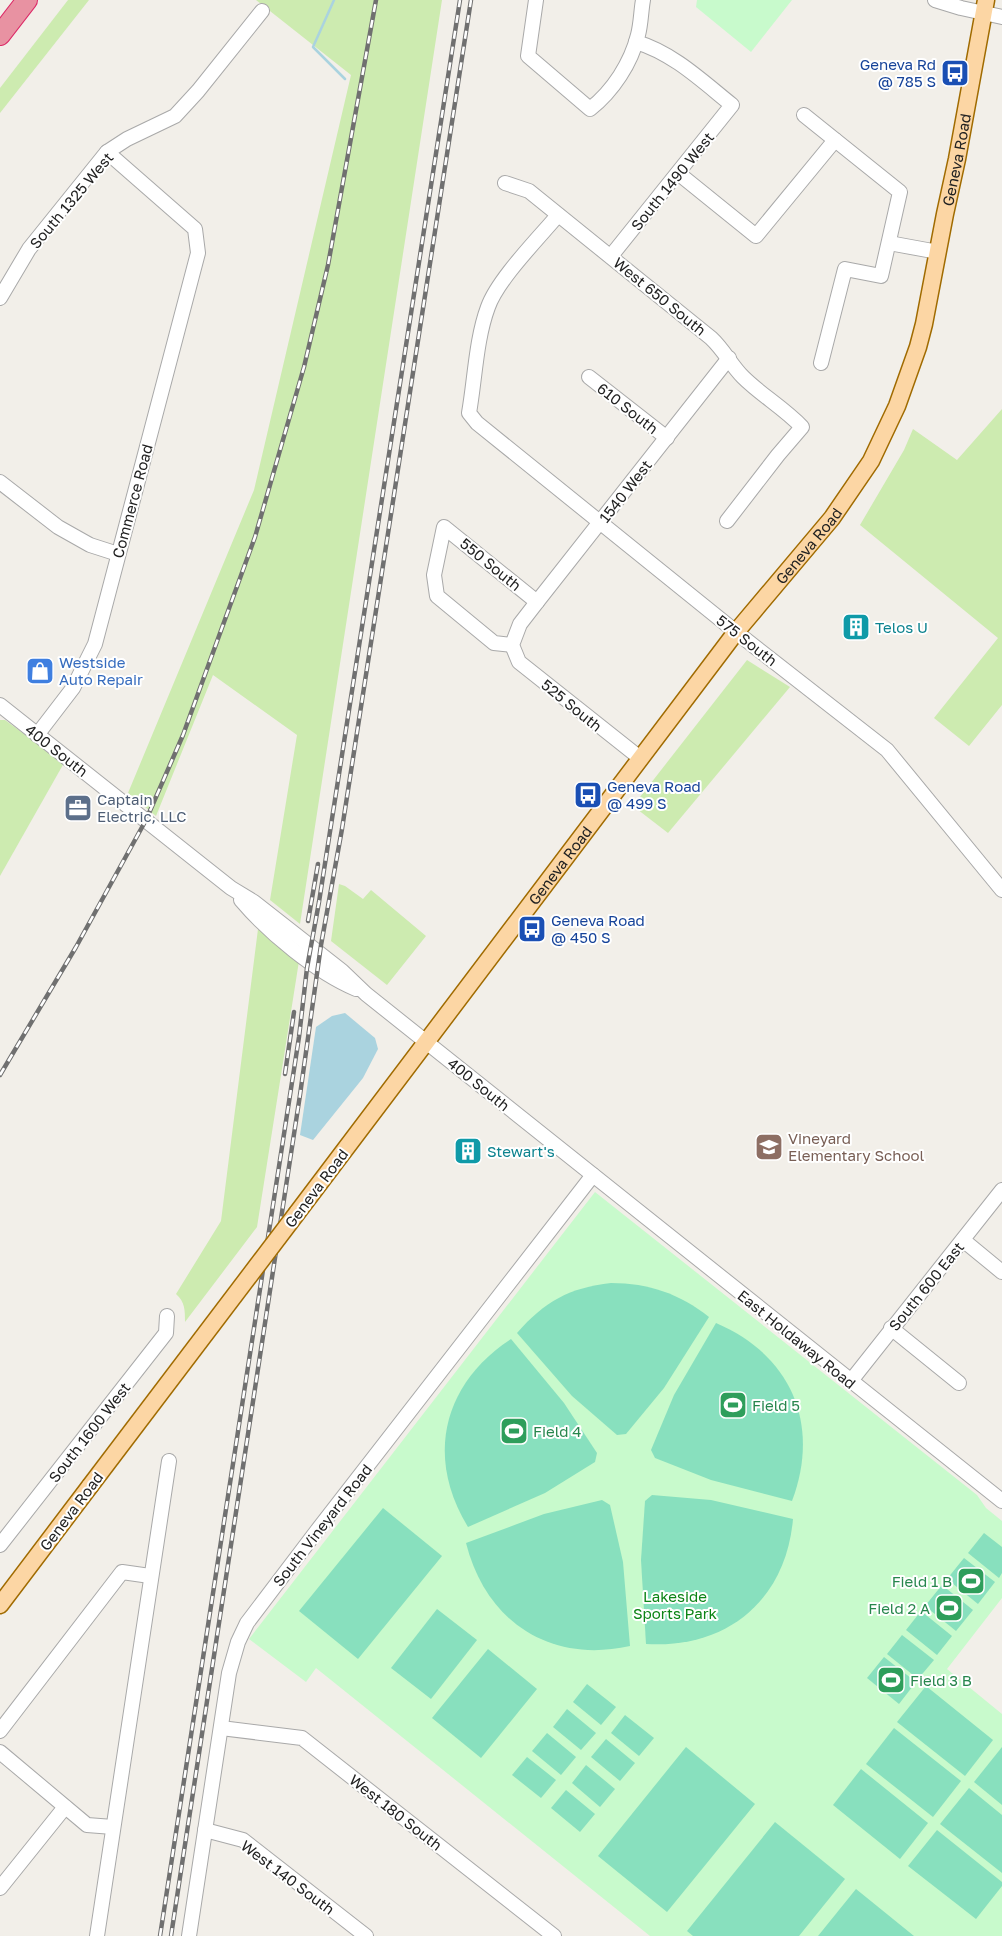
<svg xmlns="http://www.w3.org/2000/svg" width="1002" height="1936" font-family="'Golos Text',sans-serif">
	<rect width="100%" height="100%" fill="#f2efe9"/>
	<!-- grass -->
	<g fill="#cdebb0">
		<path d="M 68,0 L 89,0 L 0,113 L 0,88 Z"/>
		<path d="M 256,0 L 442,0 L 300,924 L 270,900 L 297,735 L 213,675 L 156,816 L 128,793 L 254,490 L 351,75 Z"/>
		<path d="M 1002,409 L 1002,705 L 969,746 L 934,718 L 998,638 L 860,525 L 904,450 L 913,429 L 957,460 Z"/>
		<path d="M 747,660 L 790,687 L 668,833 L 633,806 Z"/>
		<path d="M 0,720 L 5,720 L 64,763 L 0,876 Z"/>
		<path d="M 339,884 L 345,886 L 363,899 L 371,890 L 426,936 L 387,985 L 331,941 Z"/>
		<path d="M 258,929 L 299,961 L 257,1227 L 185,1322 C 185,1310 185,1302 176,1294 L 221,1221 Z"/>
	</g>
	<!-- park -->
	<g fill="#c8facc">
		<path d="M 697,0 L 792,0 L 751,52 L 696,7 Z"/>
		<path d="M 595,1192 L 977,1495 L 986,1508 L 1002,1521 L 1002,1598 L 947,1669 L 1002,1714 L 1002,1936 L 650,1936 L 316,1668 L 306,1682 L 249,1639 Z"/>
	</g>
	<!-- pitch -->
	<g fill="#88e0be">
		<path d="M 611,1283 C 649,1283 680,1294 709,1317 L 664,1388 L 626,1434 L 617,1435 L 572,1396 L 517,1333 C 545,1301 569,1288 611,1283 Z"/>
		<path d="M 716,1323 C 791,1355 821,1424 792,1501 L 711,1480 L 655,1458 L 651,1450 L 674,1395 Z"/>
		<path d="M 511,1339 L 564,1403 L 597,1453 L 595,1462 L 545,1493 L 468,1527 C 425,1457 443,1383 511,1339 Z"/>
		<path d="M 652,1495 L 711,1500 L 793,1519 C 786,1600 727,1649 646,1644 L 641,1560 L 645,1501 Z"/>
		<path d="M 602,1500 L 610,1505 L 623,1562 L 630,1646 C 550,1664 486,1622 466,1543 L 544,1514 Z"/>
		<path d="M 383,1508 L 442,1556 L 358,1659 L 299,1611 Z"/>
		<path d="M 984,1533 L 1002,1547 L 1002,1573 L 999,1578 L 968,1553 Z"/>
		<path d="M 964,1558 L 995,1582 L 978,1604 L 947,1579 Z"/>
		<path d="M 942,1585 L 973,1610 L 956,1631 L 925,1606 Z"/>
		<path d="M 437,1609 L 477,1640 L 431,1699 L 391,1668 Z"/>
		<path d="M 921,1611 L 952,1636 L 937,1655 L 906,1630 Z"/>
		<path d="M 902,1635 L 934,1660 L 918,1679 L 887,1654 Z"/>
		<path d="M 488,1649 L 537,1689 L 481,1758 L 432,1718 Z"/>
		<path d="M 884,1657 L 916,1682 L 899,1704 L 867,1678 Z"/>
		<path d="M 587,1684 L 616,1707 L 601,1725 L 573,1702 Z"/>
		<path d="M 926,1686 L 993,1740 L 965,1776 L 897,1722 Z"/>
		<path d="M 567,1709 L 596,1733 L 581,1750 L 553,1727 Z"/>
		<path d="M 625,1715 L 654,1738 L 639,1756 L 611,1733 Z"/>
		<path d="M 894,1728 L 961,1781 L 933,1817 L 866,1764 Z"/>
		<path d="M 547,1733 L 576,1757 L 561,1775 L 532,1751 Z"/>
		<path d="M 606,1739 L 635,1763 L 620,1781 L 591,1757 Z"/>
		<path d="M 686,1747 L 755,1804 L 667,1912 L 598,1856 Z"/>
		<path d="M 1002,1747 L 1002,1805 L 974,1782 Z"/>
		<path d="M 527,1757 L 556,1780 L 541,1798 L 512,1775 Z"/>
		<path d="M 586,1765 L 615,1789 L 600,1807 L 572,1783 Z"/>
		<path d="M 861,1769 L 928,1823 L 900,1859 L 833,1805 Z"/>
		<path d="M 969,1788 L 1002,1815 L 1002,1873 L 940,1824 Z"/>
		<path d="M 566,1790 L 595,1814 L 580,1832 L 551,1808 Z"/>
		<path d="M 775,1822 L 845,1879 L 799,1936 L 693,1936 L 687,1931 Z"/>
		<path d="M 937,1830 L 1002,1882 L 1002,1886 L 976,1919 L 908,1866 Z"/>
		<path d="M 856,1889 L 914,1936 L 818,1936 Z"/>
	</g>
	<!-- water -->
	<path fill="#aad3df" d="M 345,1013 L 375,1038 L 378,1049 L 363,1078 L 313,1140 L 300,1135 L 316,1027 L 332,1016 Z"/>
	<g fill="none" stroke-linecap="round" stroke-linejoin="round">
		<!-- stream -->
		<path stroke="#aad3df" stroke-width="2.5" d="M 334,0 L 313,47 L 345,79"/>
		<defs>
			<g id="minor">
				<path d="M 536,0 L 528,56 L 590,109 C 613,91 631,63 638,35 C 641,24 641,11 643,0"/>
				<path d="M 935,0 L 961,8 L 1002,17"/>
				<path d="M 804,115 L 900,192 L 881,276 L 845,269 L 821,363"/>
				<path d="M 678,173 L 756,236 L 835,140"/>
				<path d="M 505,183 L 529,191 L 711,338 C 724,350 731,365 743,377 C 761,395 784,408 802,427 L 778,455 L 727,521"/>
				<path d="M 558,215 C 538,239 498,279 488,307 C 476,339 475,379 469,413 L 477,423 L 736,632 L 887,750 L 1002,890"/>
				<path d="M 889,243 L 938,252"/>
				<path d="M 611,256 L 732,105 C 702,81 673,53 636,42"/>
				<path d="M 0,298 L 29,249 L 107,152 L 127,139 L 175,116 L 198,91 L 262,11"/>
				<path d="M 589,377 L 667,438"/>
				<path d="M 0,482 L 58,527 L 90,545 L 118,554"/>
				<path d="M 512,645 L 494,643 L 437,596 L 434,575 L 444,527 L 537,602"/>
				<path d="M 0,705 L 231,888 L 254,902 L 342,971 L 366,994 L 1002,1501"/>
				<path d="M 37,735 L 73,688 L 95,644 L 198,253 L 195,229 L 107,152"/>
				<path d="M 640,758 L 519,662 L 512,645 L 520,624 L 537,602 L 729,358"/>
				<path d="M 241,900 C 269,933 316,972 356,989"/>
				<path d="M 963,1240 L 1002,1272"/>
				<path d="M 891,1328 L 959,1383"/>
				<path d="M 850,1382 L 1002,1190"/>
				<path d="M 0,1545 L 166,1333 L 167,1316"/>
				<path d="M 221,1728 L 302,1738 L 554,1936"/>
				<path d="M 0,1731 L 122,1572 L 150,1576"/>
				<path d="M 0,1752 L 87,1825 L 113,1827"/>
				<path d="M 205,1830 L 243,1840 L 366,1936"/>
				<path d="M 0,1888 L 65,1807"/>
				<path d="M 97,1936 L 169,1461"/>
				<path d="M 189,1936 L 229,1673 L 238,1642 L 247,1623 L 316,1532 L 593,1175"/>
			</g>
			<g id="major">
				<path id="s1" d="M 297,1213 L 736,632 L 832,518 L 871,461 L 897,406 L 918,347 L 924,324 L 945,214 L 957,159 L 986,0"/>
				<path d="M 0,1605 L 90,1486"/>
			</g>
			<path id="highway" d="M 0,35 L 27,0"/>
		</defs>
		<!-- minor casing -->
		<use href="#minor" stroke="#a9a9a9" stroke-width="16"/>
		<!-- major casing -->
		<use href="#major" stroke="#a06b00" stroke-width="19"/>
		<!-- highway casing -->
		<use href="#highway" stroke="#dc2a67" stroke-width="22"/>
		<!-- minor -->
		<use href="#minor" stroke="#fff" stroke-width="14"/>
		<!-- major -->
		<use href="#major" stroke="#fcd6a4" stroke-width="16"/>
		<!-- highway -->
		<use href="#highway" stroke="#e892a2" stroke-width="20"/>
		<defs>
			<g id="rail">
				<path d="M 308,921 L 318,864"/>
				<path d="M 285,1074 L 294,1012"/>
				<path d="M 0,1075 L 76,947 L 146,820 L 183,735 L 255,537 L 304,367 L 328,265 L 376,0"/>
				<path d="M 160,1936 L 299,1037 L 307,968 L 319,902 L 460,0"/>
				<path d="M 171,1936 L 300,1095 L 321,945 L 342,829 L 471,0"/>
			</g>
		</defs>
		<!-- rail casing -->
		<use href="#rail" stroke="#707070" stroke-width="4.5"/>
		<!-- rail -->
		<use href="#rail" stroke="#fff" stroke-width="2.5" stroke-dasharray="8" stroke-linecap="butt"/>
		<defs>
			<path id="major-bridge" d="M 90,1486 L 297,1213"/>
		</defs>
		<!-- major-bridge casing -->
		<use href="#major-bridge" stroke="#a06b00" stroke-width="19" stroke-linecap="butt"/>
		<!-- major-bridge -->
		<use href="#major-bridge" stroke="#fcd6a4" stroke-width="16"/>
	</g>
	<!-- icons -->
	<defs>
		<symbol id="bus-square" viewBox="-11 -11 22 22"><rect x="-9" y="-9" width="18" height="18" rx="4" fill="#1a4fb4" stroke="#fff"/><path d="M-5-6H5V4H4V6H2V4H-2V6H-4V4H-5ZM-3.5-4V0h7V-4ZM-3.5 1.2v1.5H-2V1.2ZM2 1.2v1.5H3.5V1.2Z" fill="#fff"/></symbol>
		<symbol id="building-square" viewBox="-11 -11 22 22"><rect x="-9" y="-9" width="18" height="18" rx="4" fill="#0f9aa8" stroke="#fff"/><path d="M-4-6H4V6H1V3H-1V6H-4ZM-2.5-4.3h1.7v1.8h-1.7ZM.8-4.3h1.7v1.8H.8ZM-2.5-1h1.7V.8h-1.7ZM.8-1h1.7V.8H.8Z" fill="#fff"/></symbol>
		<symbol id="shop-square" viewBox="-11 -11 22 22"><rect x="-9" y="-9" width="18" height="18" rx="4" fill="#3f7fe0" stroke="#fff"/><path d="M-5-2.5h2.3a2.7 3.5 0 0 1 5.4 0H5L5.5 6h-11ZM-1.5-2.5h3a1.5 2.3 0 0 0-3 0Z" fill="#fff"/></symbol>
		<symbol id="office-square" viewBox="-11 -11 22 22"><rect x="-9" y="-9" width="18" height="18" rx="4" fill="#5c6f8a" stroke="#fff"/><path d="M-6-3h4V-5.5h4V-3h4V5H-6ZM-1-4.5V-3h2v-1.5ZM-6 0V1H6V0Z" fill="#fff"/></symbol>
		<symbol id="school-square" viewBox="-11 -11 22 22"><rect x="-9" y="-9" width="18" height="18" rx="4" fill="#8d6e63" stroke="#fff"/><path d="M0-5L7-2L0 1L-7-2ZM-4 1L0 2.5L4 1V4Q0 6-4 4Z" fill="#fff"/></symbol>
		<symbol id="stadium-square" viewBox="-11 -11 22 22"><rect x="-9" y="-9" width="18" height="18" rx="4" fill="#2e9e5b" stroke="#fff"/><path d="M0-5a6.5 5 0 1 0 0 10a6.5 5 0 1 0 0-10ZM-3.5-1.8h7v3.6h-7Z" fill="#fff"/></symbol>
	</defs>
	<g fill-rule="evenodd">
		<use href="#bus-square" x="939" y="57" width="32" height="32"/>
		<use href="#building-square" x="840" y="611" width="32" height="32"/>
		<use href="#shop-square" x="24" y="655" width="32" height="32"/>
		<use href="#bus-square" x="572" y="779" width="32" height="32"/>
		<use href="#office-square" x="62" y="792" width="32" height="32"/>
		<use href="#bus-square" x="516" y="913" width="32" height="32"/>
		<use href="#school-square" x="753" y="1131" width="32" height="32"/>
		<use href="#building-square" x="452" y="1135" width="32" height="32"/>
		<use href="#stadium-square" x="717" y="1389" width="32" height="32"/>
		<use href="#stadium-square" x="498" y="1415" width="32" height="32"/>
		<use href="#stadium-square" x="955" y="1565" width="32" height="32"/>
		<use href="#stadium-square" x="933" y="1592" width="32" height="32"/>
		<use href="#stadium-square" x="875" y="1664" width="32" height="32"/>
	</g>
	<g text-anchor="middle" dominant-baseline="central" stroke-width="4" stroke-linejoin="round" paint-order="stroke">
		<!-- transit labels -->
		<g font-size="15" fill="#164399" stroke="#fff" text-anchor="start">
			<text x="936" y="64" text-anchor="end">Geneva Rd<tspan x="936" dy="17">@ 785 S</tspan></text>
			<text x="607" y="786">Geneva Road<tspan x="607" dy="17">@ 499 S</tspan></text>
			<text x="551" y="920">Geneva Road<tspan x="551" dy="17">@ 450 S</tspan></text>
		</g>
		<!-- street labels -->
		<g font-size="15" fill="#222" stroke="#fff">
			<text stroke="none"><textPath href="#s1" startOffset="1261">Geneva Road</textPath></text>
			<text transform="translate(672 181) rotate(-51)">South 1490 West</text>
			<text transform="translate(71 200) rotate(-50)">South 1325 West</text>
			<text transform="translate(660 296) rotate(39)">West 650 South</text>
			<text transform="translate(628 408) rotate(38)">610 South</text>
			<text transform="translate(625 491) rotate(-52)">1540 West</text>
			<text transform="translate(132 501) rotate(-75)">Commerce Road</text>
			<text stroke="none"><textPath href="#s1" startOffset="841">Geneva Road</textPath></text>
			<text transform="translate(491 564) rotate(39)">550 South</text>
			<text transform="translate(747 640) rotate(38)">575 South</text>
			<text transform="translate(572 705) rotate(39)">525 South</text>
			<text transform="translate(57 750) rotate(38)">400 South</text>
			<text stroke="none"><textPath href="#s1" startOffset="436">Geneva Road</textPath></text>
			<text transform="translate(479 1084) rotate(39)">400 South</text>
			<text transform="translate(316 1188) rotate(-53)">Geneva Road</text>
			<text transform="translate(926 1286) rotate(-51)">South 600 East</text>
			<text transform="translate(797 1339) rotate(39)">East Holdaway Road</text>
			<text transform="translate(89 1432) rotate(-52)">South 1600 West</text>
			<text transform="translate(71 1511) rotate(-53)">Geneva Road</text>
			<text transform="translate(322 1525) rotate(-52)">South Vineyard Road</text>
			<text transform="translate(396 1812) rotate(38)">West 180 South</text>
			<text transform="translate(288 1877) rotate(37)">West 140 South</text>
		</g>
		<!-- culture labels -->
		<g font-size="15" fill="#0d838f" stroke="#fff" text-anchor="start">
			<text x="875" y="627">Telos U</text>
			<text x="487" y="1151">Stewart's</text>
		</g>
		<!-- shop labels -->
		<g font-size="15" fill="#366cbe" stroke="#fff" text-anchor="start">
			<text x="59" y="662">Westside<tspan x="59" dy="17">Auto Repair</tspan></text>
		</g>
		<!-- service labels -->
		<g font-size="15" fill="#4e5e75" stroke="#fff" text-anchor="start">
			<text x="97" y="799">Captain<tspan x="97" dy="17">Electric, LLC</tspan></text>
		</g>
		<!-- education labels -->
		<g font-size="15" fill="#785e54" stroke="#fff" text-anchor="start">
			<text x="788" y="1138">Vineyard<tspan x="788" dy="17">Elementary School</tspan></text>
		</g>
		<!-- leisure labels -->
		<g font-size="15" fill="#27864d" stroke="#fff" text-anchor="start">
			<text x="752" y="1405">Field 5</text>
			<text x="533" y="1431">Field 4</text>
			<text x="952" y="1581" text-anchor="end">Field 1 B</text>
			<text x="930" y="1608" text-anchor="end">Field 2 A</text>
			<text x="910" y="1680">Field 3 B</text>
		</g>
		<!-- park labels -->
		<g font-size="15" fill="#0c8416" stroke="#fff">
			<text x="675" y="1596">Lakeside<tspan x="675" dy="17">Sports Park</tspan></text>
		</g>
	</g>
</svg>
